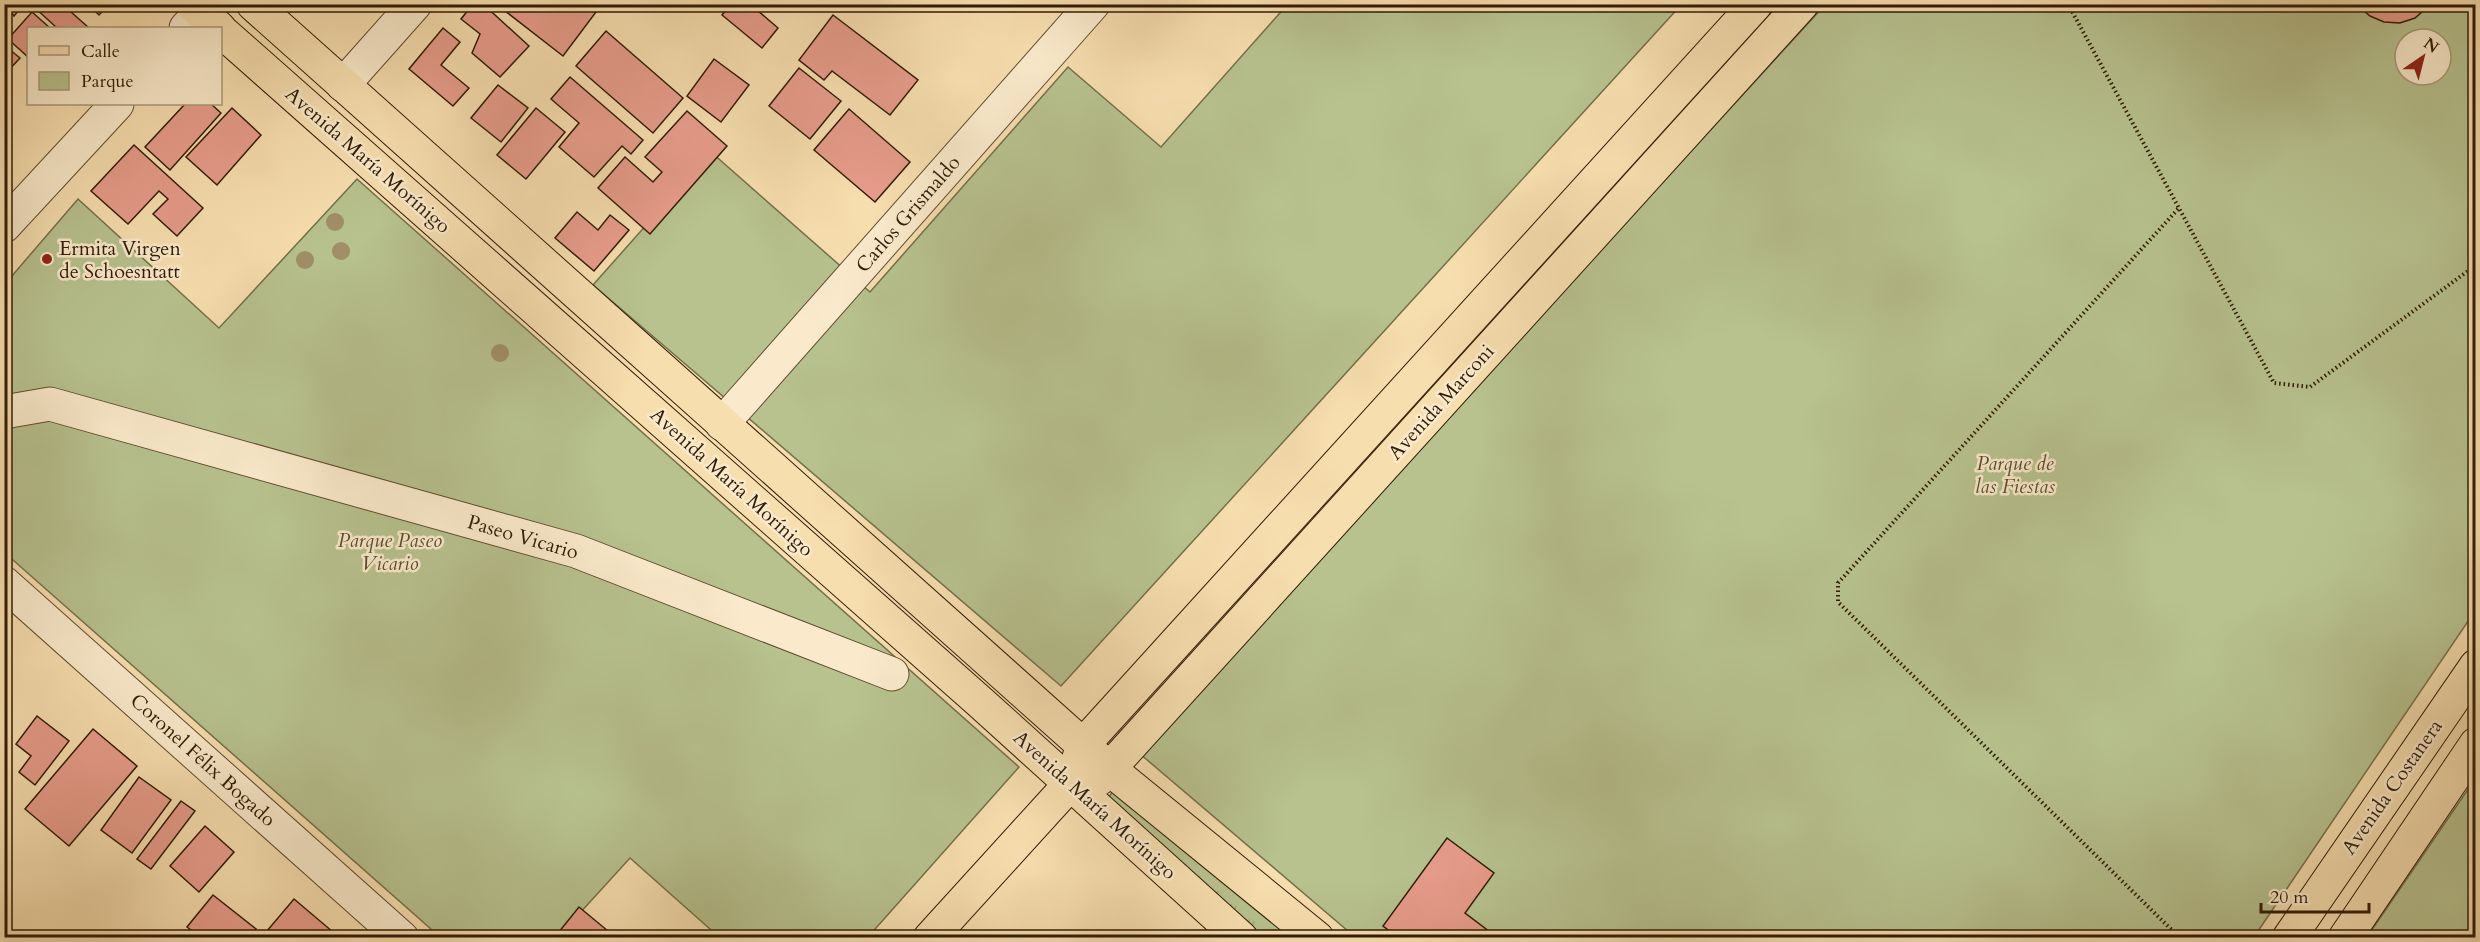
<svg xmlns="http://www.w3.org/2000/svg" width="2480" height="942" font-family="Cardo,serif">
	<defs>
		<pattern id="grass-tufts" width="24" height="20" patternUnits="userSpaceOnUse" patternTransform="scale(1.5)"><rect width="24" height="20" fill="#b7c28f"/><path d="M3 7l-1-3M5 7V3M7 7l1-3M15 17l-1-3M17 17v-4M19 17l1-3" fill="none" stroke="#9ea67a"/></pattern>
	</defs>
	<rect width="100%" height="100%" fill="#f7deaf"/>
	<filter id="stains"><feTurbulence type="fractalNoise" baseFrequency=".00333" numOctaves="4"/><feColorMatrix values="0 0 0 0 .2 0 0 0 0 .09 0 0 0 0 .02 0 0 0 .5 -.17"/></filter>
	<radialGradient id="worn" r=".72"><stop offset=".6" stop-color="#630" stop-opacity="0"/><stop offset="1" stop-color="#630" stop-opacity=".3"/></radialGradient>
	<!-- grass -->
	<path fill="url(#grass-tufts)" stroke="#746f4a" stroke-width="1.5" d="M 1113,791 L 1292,937 L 1264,937 L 1106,801 Z"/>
	<!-- park -->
	<g fill="#b7c28f" stroke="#746f4a" stroke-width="1.5" fill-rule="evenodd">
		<path d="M 1287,5 L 1681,5 L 1061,686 L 593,285 L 711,152 L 870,292 L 1068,67 L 1161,147 Z"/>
		<path d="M 1825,5 L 2475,5 L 2475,611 L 2254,937 L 1355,937 L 1139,753 ZM 2405,39 L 2441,39 L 2441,75 L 2405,75 Z"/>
		<path d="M 357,179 L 1019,767 L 868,937 L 719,937 L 630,858 L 558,937 L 440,937 L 5,553 L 5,284 L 78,199 L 219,328 Z"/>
		<path d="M 2475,779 L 2475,937 L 2367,937 Z"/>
	</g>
	<!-- building -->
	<g fill="#e79c8b" stroke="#301c06" stroke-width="1.5">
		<path d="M 4,4 L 24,4 L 14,16 Z"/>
		<path d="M 36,4 L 62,4 L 89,28 L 57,28 L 34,7 Z"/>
		<path d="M 88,4 L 109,4 L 99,15 Z"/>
		<path d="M 473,4 L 483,4 L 529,46 L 500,77 L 472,53 L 480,34 L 461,19 Z"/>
		<path d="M 496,4 L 602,4 L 563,56 Z"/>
		<path d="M 731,4 L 750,4 L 778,28 L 762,48 L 722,15 Z"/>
		<path d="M 2356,4 L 2431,4 L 2415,18 L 2400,23 L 2384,22 L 2370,16 Z"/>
		<path d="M 32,12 L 50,28 L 28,28 L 28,57 L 8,39 Z"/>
		<path d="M 833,15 L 918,80 L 890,115 L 832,71 L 824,80 L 799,60 Z"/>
		<path d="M 443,28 L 460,42 L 441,65 L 469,88 L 453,106 L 409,69 Z"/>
		<path d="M 606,31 L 683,98 L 653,133 L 576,66 Z"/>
		<path d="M 4,45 L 20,58 L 4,75 Z"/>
		<path d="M 714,59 L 749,85 L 721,122 L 687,96 Z"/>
		<path d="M 799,68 L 841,101 L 810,139 L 769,106 Z"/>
		<path d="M 570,77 L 643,140 L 631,154 L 622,146 L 594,177 L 559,147 L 579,123 L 551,99 Z"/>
		<path d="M 498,85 L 528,108 L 501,142 L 471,118 Z"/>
		<path d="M 185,104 L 211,104 L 221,113 L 170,170 L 145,147 Z"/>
		<path d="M 232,108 L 261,135 L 217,185 L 186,157 Z"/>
		<path d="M 536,108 L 565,132 L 526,179 L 497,155 Z"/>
		<path d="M 849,109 L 910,162 L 875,202 L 814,150 Z"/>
		<path d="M 687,111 L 727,146 L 650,234 L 598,188 L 625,157 L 653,182 L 662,172 L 645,157 Z"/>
		<path d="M 134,145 L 203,208 L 177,236 L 153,214 L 168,199 L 159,191 L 128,224 L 91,191 Z"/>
		<path d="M 577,212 L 598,230 L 610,215 L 629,230 L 594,271 L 555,238 Z"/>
		<path d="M 37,716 L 69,741 L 35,785 L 19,772 L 31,756 L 16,744 Z"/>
		<path d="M 93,729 L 137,766 L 69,846 L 25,809 Z"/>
		<path d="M 139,777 L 171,800 L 132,853 L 101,830 Z"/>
		<path d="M 181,801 L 195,811 L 151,869 L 137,859 Z"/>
		<path d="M 205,826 L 234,852 L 199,892 L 170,866 Z"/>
		<path d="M 1447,838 L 1494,873 L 1465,913 L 1498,938 L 1399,938 L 1383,926 Z"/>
		<path d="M 213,895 L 256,929 L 249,938 L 201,938 L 187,927 Z"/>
		<path d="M 294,899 L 333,932 L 328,938 L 261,938 Z"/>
		<path d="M 579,907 L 614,936 L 612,938 L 554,938 Z"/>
	</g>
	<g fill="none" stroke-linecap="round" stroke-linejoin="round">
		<defs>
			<g id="minor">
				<path d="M 186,28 L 201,12"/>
				<path d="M 343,85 L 415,4"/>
				<path d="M 4,226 L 117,104"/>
				<path d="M 4,412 L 50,404 L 576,551 L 892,674"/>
				<path d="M 722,424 L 1093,4"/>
				<path d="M 4,583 L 402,938"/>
			</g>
			<g id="major">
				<path d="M 192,4 L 219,28"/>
				<path d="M 253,4 L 1112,771 L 1317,938"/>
				<path d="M 220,30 L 980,702 L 1241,938"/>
				<path d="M 1094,780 L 1099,779 L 1109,769 L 1802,4"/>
				<path d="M 930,938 L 1071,783 L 1083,745 L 1756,4"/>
				<path d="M 2289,938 L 2476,666"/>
				<path d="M 2345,938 L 2476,744"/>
			</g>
		</defs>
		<!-- minor casing -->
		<use href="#minor" stroke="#624c30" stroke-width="35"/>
		<!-- major casing -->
		<use href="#major" stroke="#301c06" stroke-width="35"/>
		<!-- path -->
		<g stroke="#301c06" stroke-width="4" stroke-dasharray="1.5 3" stroke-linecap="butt">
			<path d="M 2068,4 L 2274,383 L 2310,387 L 2476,265"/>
			<path d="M 2178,209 L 1838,583 L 1838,602 L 2180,938"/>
		</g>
		<!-- minor -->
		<use href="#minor" stroke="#faeacb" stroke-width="33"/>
		<!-- major -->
		<use href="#major" stroke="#f7deaf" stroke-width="33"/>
	</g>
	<!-- trees -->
	<g fill="#a08f69">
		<circle cx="335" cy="222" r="9"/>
		<circle cx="341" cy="251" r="9"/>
		<circle cx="305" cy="260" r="9"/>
		<circle cx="500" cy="353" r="9"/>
	</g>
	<!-- markers -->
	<circle fill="#8f2418" stroke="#faeacb" stroke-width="2" cx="47" cy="259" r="6"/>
	<g text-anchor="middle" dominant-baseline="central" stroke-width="5" stroke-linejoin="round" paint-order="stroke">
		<!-- street labels -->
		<g font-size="20" fill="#301c06" stroke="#faeacb">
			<text transform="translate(368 160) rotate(41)">Avenida María Morínigo</text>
			<text transform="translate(908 214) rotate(-49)">Carlos Grismaldo</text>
			<text transform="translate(1441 402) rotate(-48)">Avenida Marconi</text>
			<text transform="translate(732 482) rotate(42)">Avenida María Morínigo</text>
			<text transform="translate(523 537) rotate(16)">Paseo Vicario</text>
			<text transform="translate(203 760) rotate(42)">Coronel Félix Bogado</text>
			<text transform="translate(2392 787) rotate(-55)">Avenida Costanera</text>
			<text transform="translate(1095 805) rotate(42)">Avenida María Morínigo</text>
		</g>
		<!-- poi labels -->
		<g font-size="20" fill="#301c06" stroke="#faeacb" text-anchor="start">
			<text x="59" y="248">Ermita Virgen<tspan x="59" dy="23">de Schoesntatt</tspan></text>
		</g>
		<!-- park labels -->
		<g font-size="20" font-style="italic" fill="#584e2f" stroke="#faeacb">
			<text x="2015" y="463">Parque de<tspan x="2015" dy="23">las Fiestas</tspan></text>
			<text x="390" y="540">Parque Paseo<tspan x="390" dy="23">Vicario</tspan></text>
		</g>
	</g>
	<!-- margin -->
	<rect width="2480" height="942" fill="none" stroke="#f7deaf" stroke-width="24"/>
	<rect x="6" y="6" width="2468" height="930" fill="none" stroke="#301c06" stroke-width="3"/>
	<rect x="12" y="12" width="2456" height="918" fill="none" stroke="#301c06" stroke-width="1.5"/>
	<!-- legend -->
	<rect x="27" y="27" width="195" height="78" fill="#faeacb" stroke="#a9987c" stroke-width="1.5"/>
	<rect x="39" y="46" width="30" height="9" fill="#f7deaf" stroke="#a9987c" stroke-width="1.5"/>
	<text x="81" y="57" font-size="18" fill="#301c06">Calle</text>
	<rect x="39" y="72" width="30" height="18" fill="#b7c28f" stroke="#a9987c" stroke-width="1.5"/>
	<text x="81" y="87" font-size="18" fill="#301c06">Parque</text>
	<!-- north arrow -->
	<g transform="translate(2423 57) rotate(35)"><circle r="28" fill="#faeacb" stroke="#a9987c" stroke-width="1.5"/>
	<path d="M0-4.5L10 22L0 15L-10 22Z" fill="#8f2418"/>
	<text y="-9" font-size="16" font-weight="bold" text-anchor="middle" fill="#301c06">N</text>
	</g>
	<!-- scale -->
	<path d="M2261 903v9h108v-9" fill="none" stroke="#301c06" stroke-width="3"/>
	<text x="2270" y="903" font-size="18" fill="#301c06" stroke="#faeacb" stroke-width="4.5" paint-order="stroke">20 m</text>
	<rect width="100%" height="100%" filter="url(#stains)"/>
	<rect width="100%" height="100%" fill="url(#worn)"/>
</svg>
